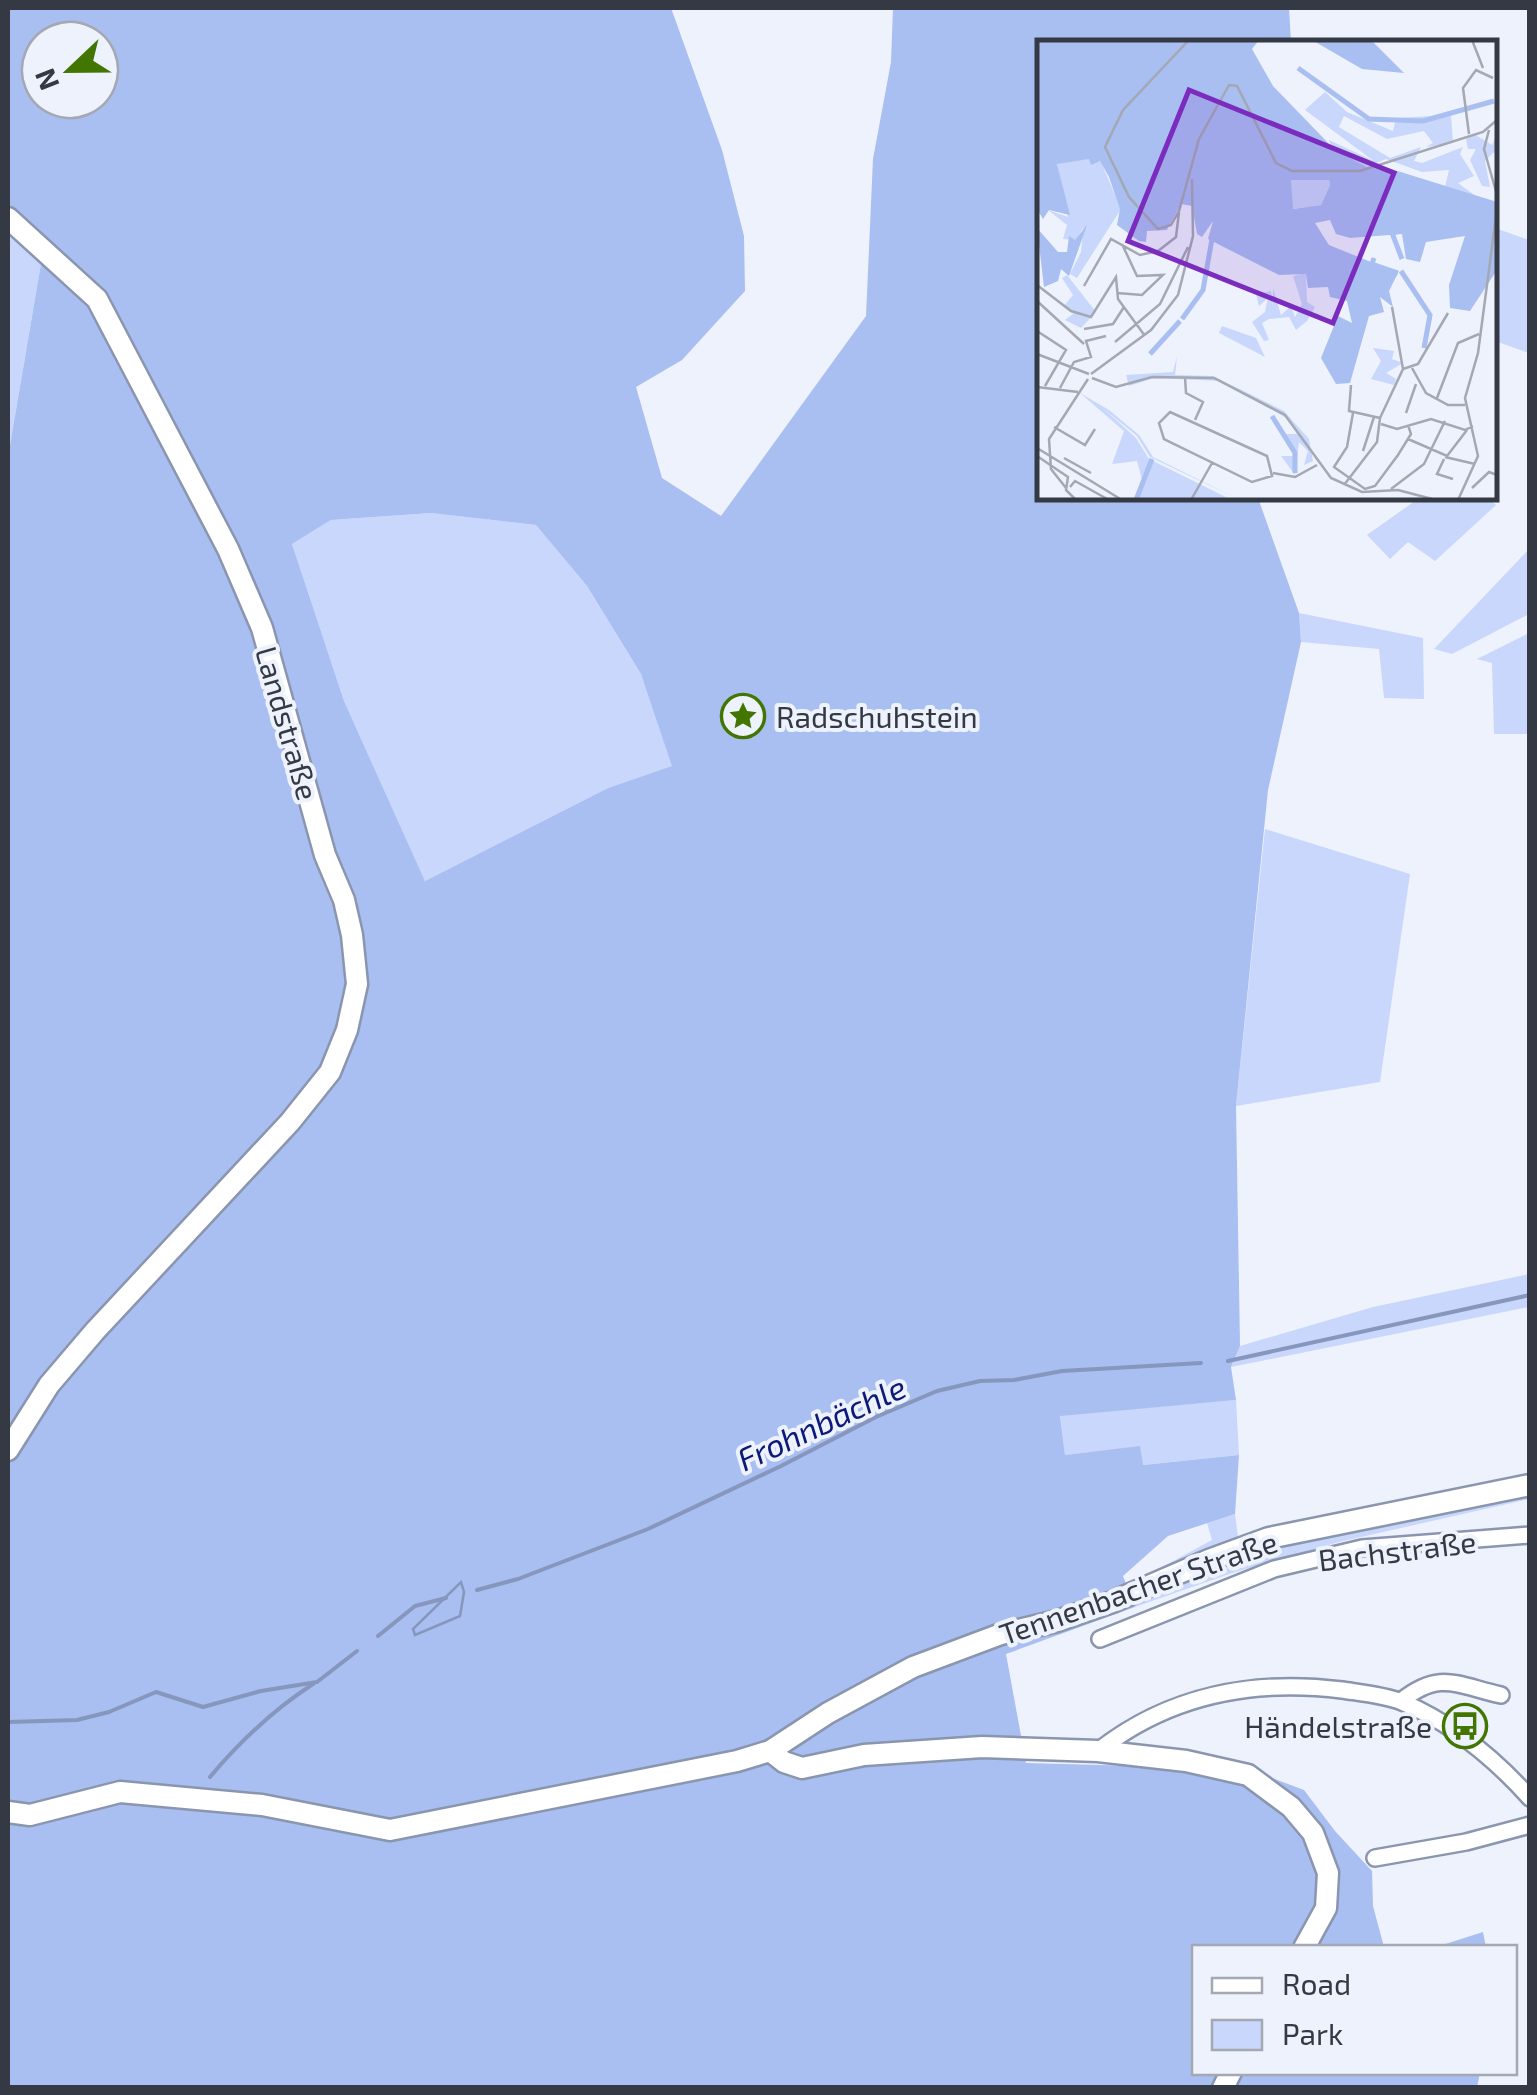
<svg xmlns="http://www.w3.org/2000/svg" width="1537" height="2095" font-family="'Exo 2',sans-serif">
	<rect width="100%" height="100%" fill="#edf2fd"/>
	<!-- green -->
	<g fill="#c8d7fb">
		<path d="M 8,218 L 43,252 L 8,457 Z"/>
		<path d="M 1495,228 L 1529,240 L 1529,353 L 1495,341 Z"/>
		<path d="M 1419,498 L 1488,498 L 1496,505 L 1435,561 L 1408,542 L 1390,559 L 1367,535 Z"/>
		<path d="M 431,513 L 536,525 L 587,586 L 641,674 L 673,766 L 608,788 L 425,881 L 344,701 L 292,544 L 331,520 Z"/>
		<path d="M 1529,549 L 1529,614 L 1452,654 L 1434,649 Z"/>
		<path d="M 1299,613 L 1423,638 L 1424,699 L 1384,698 L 1379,649 L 1301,642 Z"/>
		<path d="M 1529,633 L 1529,734 L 1494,734 L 1492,663 L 1477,659 Z"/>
		<path d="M 1265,829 L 1410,874 L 1380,1082 L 1236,1106 Z"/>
		<path d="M 1529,1274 L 1529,1307 L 1231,1367 L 1240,1346 L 1373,1307 Z"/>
		<path d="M 1236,1400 L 1239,1455 L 1142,1465 L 1140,1447 L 1065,1455 L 1060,1415 Z"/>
		<path d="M 1529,1477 L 1529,1499 L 1339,1542 L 1232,1573 L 1135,1607 L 1127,1586 L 1212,1540 L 1207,1523 L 1235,1514 L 1238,1537 L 1398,1500 Z"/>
	</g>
	<!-- forest -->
	<g fill="#a9bef1" fill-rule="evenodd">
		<path d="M 8,8 L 671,8 L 722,150 L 744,236 L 745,291 L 682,360 L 636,387 L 662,478 L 721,516 L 866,316 L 873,159 L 891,62 L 893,8 L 1289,8 L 1291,42 L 1040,42 L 1040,498 L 1258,498 L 1299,613 L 1301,642 L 1268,790 L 1236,1106 L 1240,1346 L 1231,1367 L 1236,1400 L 1060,1416 L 1065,1455 L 1140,1446 L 1143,1465 L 1239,1455 L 1235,1514 L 1168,1536 L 1123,1576 L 1135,1607 L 1006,1654 L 1026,1763 L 1248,1769 L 1304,1790 L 1335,1831 L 1372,1871 L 1373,1906 L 1384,1947 L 1194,1948 L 1194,2072 L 1480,2073 L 1477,2087 L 8,2088 L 8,457 L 43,252 L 8,218 ZM 40,40 L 100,40 L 100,100 L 40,100 ZM 431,513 L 536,525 L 587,586 L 641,674 L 672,766 L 608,788 L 425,881 L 344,701 L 292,544 L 331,520 Z"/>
		<path d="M 1483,1932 L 1486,1947 L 1436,1947 Z"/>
	</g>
	<!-- water -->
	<path fill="#a9bef1" stroke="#8696bd" stroke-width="2.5" d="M 461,1582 L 464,1592 L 460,1616 L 415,1635 L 413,1629 Z"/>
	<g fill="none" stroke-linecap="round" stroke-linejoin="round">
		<!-- stream -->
		<g stroke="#8696bd" stroke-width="4">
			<path d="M 1228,1361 L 1530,1295"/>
			<path d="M 477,1590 L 518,1579 L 648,1529 L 781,1466 L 876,1417 L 937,1391 L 980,1381 L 1014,1380 L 1062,1371 L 1201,1363"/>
			<path d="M 378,1636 L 415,1606 L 446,1598"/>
			<path d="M 8,1722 L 77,1720 L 109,1712 L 156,1692 L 203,1707 L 261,1691 L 317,1682 L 357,1651"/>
			<path d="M 210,1777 C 241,1740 273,1710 313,1684"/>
		</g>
		<defs>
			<g id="street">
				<path d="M 1100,1639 L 1274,1569 L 1362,1548 L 1530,1535"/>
				<path d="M 1401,1701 C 1440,1670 1456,1685 1501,1695"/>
				<path d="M 1098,1751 C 1169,1695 1254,1679 1342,1690 C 1362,1693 1384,1695 1402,1702 C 1452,1723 1494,1758 1530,1798"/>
				<path d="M 1375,1858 L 1466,1842 L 1530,1825"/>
			</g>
			<g id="secondary">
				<path d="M 8,218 L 97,299 L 228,549 L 262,628 L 325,855 L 344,900 L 352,935 L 357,984 L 347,1030 L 330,1072 L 290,1122 L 95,1331 L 49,1385 L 8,1450"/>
				<path d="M 770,1751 L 784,1762 L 802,1768 L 864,1755 L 982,1747 L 1098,1751 L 1186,1761 L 1248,1775 L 1291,1807 L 1313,1833 L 1328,1873 L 1326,1908 L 1304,1948"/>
				<path d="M 8,1812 L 30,1815 L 120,1792 L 262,1805 L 390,1830 L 737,1761 L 770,1751 L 828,1713 L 913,1667 L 1001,1634 L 1057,1621 L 1112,1602 L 1209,1560 L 1269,1538 L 1530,1485"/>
				<path d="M 1223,2088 L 1231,2072"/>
			</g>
		</defs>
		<!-- street casing -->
		<use href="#street" stroke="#8a95ae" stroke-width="20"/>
		<!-- secondary casing -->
		<use href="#secondary" stroke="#8a95ae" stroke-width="25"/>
		<!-- street -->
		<use href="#street" stroke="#fff" stroke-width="15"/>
		<!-- secondary -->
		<use href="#secondary" stroke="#fff" stroke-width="20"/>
	</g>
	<!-- icons -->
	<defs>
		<symbol id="sight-ring" viewBox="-11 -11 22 22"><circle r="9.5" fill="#edf2fd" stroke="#437600" stroke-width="1.5"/><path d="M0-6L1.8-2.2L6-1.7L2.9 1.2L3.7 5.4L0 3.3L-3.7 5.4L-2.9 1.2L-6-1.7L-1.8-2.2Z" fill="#437600"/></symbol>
		<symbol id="bus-ring" viewBox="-11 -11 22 22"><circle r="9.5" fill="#edf2fd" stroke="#437600" stroke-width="1.5"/><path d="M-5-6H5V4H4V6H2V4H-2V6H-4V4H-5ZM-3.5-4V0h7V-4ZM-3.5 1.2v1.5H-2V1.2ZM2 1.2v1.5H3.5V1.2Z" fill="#437600"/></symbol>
	</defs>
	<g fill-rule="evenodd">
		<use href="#sight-ring" x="718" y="691" width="50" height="50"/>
		<use href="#bus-ring" x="1440" y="1701" width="50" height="50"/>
	</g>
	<g text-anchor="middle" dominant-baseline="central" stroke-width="8" stroke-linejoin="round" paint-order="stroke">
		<!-- poi labels -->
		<g font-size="30" fill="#343944" stroke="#edf2fd" text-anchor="start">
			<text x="776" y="716">Radschuhstein</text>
			<text x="1432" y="1726" text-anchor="end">Händelstraße</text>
		</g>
		<!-- street labels -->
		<g font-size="30" fill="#343944" stroke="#edf2fd">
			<text transform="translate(288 723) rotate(74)">Landstraße</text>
			<text transform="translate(1397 1550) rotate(-7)">Bachstraße</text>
			<text transform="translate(1138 1587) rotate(-19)">Tennenbacher Straße</text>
		</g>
		<!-- water labels -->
		<g font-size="32" font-style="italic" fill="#0c1978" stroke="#edf2fd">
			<text transform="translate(821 1422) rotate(-25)">Frohnbächle</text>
		</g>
	</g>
	<!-- overview -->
	<g transform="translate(1037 40)">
		<rect width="460" height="460" fill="#edf2fd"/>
		<path d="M 288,52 L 310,72 L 356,91 L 359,78 L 414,75 L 416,103 L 389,107 L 396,103 L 387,91 L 350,99 L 307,76 L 302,87 L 353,118 L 384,107 L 377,121 L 385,123 L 426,107 L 423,114 L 437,136 L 421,143 L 440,157 L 408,147 L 412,130 L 385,132 L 349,119 L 330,127 L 294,107 L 292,100 L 337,121 L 268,70 ZM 437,94 L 455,105 L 460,94 L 460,120 L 457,112 L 448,121 L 453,147 L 445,146 L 433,120 L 439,109 L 431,109 L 429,99 ZM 54,117 L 64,122 L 84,169 L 40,238 L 33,234 L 44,212 L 46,188 L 39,200 L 26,199 L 30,185 L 11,170 L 31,177 L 20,123 ZM 254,140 L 292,140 L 293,145 L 284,165 L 255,169 ZM 269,233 L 270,262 L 278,267 L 270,281 L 259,290 L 252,277 L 232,279 L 225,283 L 232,300 L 227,301 L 215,282 L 228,272 L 231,258 L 222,266 L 219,254 L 234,251 L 236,265 L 236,248 L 244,275 L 254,266 L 258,277 L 265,264 L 256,236 ZM 30,235 L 59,272 L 44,288 L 28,280 L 37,273 L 27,266 L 36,255 L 25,238 ZM 185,286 L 219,298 L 228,317 L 182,293 ZM 336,308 L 357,311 L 355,319 L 366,323 L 349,333 L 359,339 L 357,345 L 334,339 L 344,321 ZM 140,316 L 138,335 L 176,336 L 247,371 L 272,399 L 276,421 L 267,425 L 271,411 L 262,402 L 258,435 L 244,416 L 258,416 L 248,394 L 263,394 L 253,380 L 184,341 L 117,338 L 92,346 L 89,335 L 136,332 ZM 43,353 L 72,370 L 102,395 L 116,417 L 203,460 L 113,417 L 100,396 L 66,368 L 99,398 L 112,419 L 195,460 L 100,460 L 105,440 L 100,421 L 75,424 L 87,391 Z" fill="#c8d7fb"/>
		<path d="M 0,0 L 222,0 L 215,9 L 236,46 L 297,109 L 330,127 L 338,124 L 460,162 L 460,230 L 433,271 L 413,268 L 412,245 L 428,196 L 389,202 L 383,222 L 369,219 L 365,194 L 313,198 L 299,194 L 293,180 L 278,183 L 292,205 L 361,233 L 352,251 L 356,267 L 343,257 L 347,272 L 332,276 L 313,343 L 299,344 L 284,318 L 301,276 L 315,283 L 310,261 L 293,257 L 291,247 L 271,248 L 269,234 L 242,235 L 171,199 L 176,181 L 165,197 L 160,194 L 155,166 L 144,164 L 130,190 L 110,191 L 109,202 L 102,201 L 80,185 L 83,169 L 72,137 L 63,121 L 54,125 L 52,119 L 20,124 L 33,175 L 12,170 L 6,179 L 0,169 ZM 254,140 L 292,140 L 293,145 L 284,165 L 256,169 ZM 275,0 L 334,0 L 367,33 L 325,29 ZM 50,185 L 32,236 L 24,229 L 21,241 L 7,247 L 0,188 L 21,212 L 30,212 L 32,196 L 38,200 Z" fill="#a9bef1" fill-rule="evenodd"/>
		<path fill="none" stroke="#a9bef1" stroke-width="5" d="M 261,28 L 332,79 L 386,81 L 457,61M 181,103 L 194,49M 362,191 L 355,193 L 365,219M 176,197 L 184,170 L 182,117M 337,218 L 335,224 L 361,233M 364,231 L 393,275 L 387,308M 145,279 L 166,250 L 175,199M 113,314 L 143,281M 235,376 L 258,413 L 258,433M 99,460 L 115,419"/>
		<path fill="none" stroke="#a3a8b3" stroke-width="2.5" d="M 152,0 L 86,70 L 68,107 L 92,157 L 121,189 L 134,185 L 142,171 L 162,99 L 192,45 L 200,46 L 239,123 L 255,131 L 323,131 L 446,92 L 460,80M 435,0 L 446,28M 452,90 L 447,109 L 460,155M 432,94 L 426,48 L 439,30 L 456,38M 0,245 L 34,271 L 54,277 L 79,237 L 81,259 L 108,296M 47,246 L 74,199 L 103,215 L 121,211 L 139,197 L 142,172M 80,253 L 105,255 L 126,235 L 100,236 L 85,204M 0,261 L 47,304M 47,289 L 76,284 L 87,267M 0,291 L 29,310 L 8,346M 78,302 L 123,264 L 151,207M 0,314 L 52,334M 375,328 L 389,353 L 411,365 L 428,365M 366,329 L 381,324 L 411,273M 54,334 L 114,290 L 141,255 L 156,196 L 155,139M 148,337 L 149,353 L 166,362 L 158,380M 55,338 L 79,347 L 115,337 L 177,338 L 248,375 L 294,438 L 325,452 L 361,450 L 399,460M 314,345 L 312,371 L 343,378M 0,347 L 41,352M 23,348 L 37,322 L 54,317 L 49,301 L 69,296M 400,358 L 421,303 L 442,294M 133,372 L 230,416 L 235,436 L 215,442 L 127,399 L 122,383 ZM 316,373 L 310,407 L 297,427 L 328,449 L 338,446 L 361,415 L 374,394 L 371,385M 369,373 L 379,344M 344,384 L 360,389 L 394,379 L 428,390 L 436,386M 17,387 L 48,405 L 58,389M 371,399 L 410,416 L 430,390M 0,408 L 85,460M 326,411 L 337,377M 0,416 L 31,437 L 29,450 L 39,460M 408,417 L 438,424M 27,418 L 54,433M 407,419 L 400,434 L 416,439M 236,433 L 258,437 L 280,425M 307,445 L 340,402 L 343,378 L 366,329 L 355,267M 33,447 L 38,441 L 72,460M 29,448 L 14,429 L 12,399 L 51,339M 435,448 L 452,432 L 460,435M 354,449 L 387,424 L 408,381M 154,460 L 175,423M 421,460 L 441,416 L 428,358 L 441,313 L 460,169"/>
		<path fill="#7b2cbf" fill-opacity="0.15" stroke="#7b2cbf" stroke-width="5" d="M 152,50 L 357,133 L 296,283 L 91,201 Z"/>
		<rect width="460" height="460" fill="none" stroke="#343944" stroke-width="5"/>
	</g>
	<!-- border -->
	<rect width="1537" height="2095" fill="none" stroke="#343944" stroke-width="20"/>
	<!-- legend -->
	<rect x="1192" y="1945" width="325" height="130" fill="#edf2fd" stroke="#a3a8b3" stroke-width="2.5"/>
	<rect x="1212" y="1978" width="50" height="15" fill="#ffffff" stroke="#a3a8b3" stroke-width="2.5"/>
	<text x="1282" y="1995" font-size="30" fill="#343944">Road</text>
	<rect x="1212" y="2020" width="50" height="30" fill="#c8d7fb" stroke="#a3a8b3" stroke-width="2.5"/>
	<text x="1282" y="2045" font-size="30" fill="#343944">Park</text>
	<!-- north arrow -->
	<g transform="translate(70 70) rotate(248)"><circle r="48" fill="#edf2fd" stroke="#a3a8b3" stroke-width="2.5"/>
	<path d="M0-8L18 38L0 25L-18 38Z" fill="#437600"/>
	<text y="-15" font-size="28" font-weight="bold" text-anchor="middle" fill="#343944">N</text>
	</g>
</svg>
